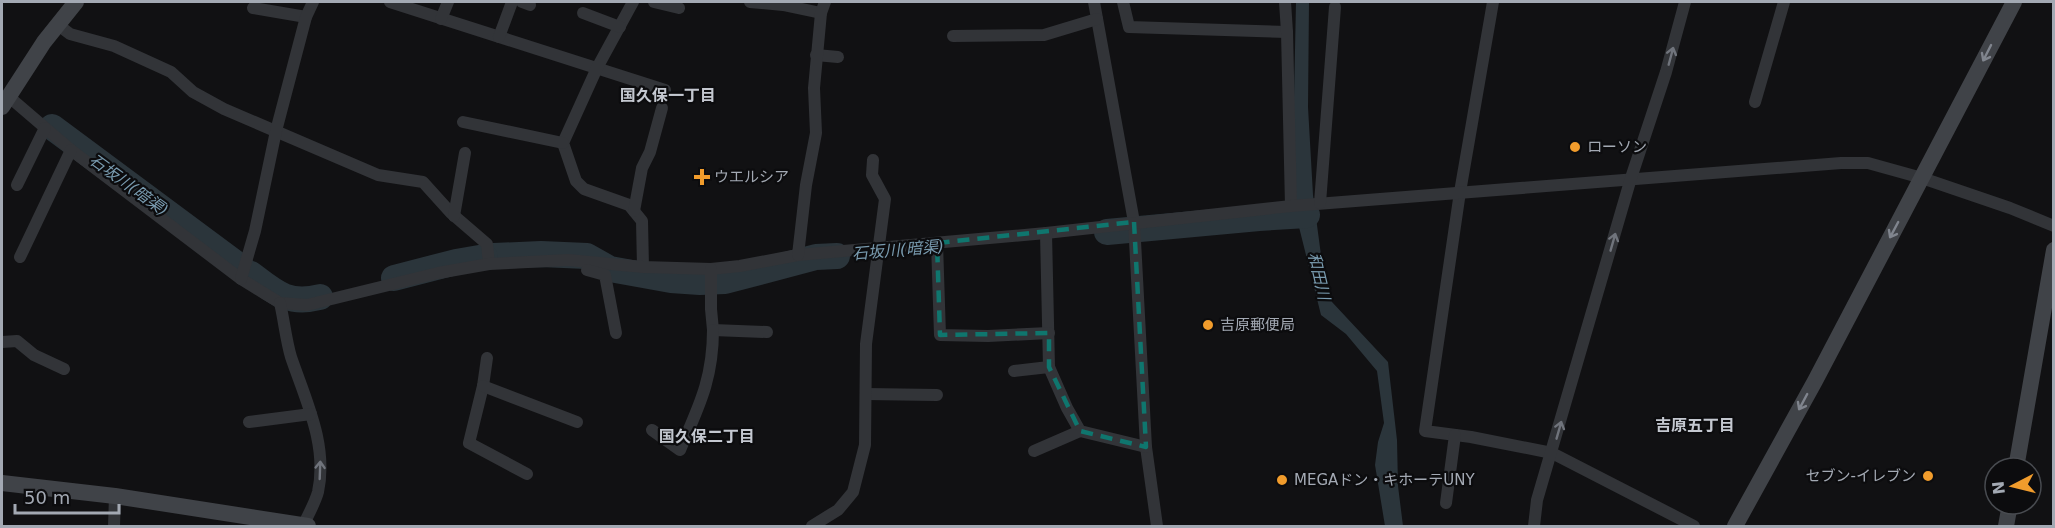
<svg xmlns="http://www.w3.org/2000/svg" width="2055" height="528" font-family="'DejaVu Sans','Noto Sans JP',sans-serif">
	<rect width="100%" height="100%" fill="#111113"/>
	<!-- water -->
	<path fill="#2b353b" d="M 1296,2 L 1309,2 L 1308,107 L 1313,195 L 1323,270 L 1332,302 L 1388,362 L 1397,440 L 1398,486 L 1403,526 L 1385,526 L 1375,465 L 1378,442 L 1384,423 L 1377,371 L 1346,334 L 1321,315 L 1297,219 L 1293,145 Z"/>
	<g fill="none" stroke-linecap="round" stroke-linejoin="round">
		<!-- river -->
		<g stroke="#2b353b" stroke-width="26">
			<path d="M 52,127 L 242,268"/>
			<path d="M 1107,232 L 1259,218 L 1307,215"/>
			<path d="M 494,256 L 541,254 L 587,256 L 610,269 L 671,280 L 700,282 L 725,281 L 816,257 L 837,256"/>
			<path d="M 251,274 C 276,293 288,305 320,297"/>
			<path d="M 394,278 L 456,262 L 485,257"/>
		</g>
		<!-- street -->
		<g stroke="#323438" stroke-width="12">
			<path d="M 390,2 L 665,90"/>
			<path d="M 522,2 L 530,5"/>
			<path d="M 633,2 L 597,68 L 563,143 L 576,181 L 584,189 L 629,205 L 642,221 L 643,267"/>
			<path d="M 654,2 L 679,8"/>
			<path d="M 750,2 L 783,5 L 821,13"/>
			<path d="M 1094,2 L 1134,222 L 1146,447 L 1157,526"/>
			<path d="M 1123,2 L 1129,27 L 1287,32"/>
			<path d="M 1285,2 L 1287,32 L 1291,206"/>
			<path d="M 1493,2 L 1460,192 L 1425,431 L 1471,437 L 1552,453 L 1694,526"/>
			<path d="M 253,8 L 306,17"/>
			<path d="M 583,13 L 620,27"/>
			<path d="M 441,19 L 448,2"/>
			<path d="M 57,24 L 70,34 L 114,46 L 171,72 L 193,92 L 224,109 L 378,175 L 423,182 L 451,213 L 487,244 L 489,264"/>
			<path d="M 953,36 L 1044,35 L 1097,19"/>
			<path d="M 499,37 L 512,2"/>
			<path d="M 816,55 L 838,57"/>
			<path d="M 8,96 L 71,150 L 241,279 L 280,303 L 307,305 L 438,273 L 489,264 L 568,260 L 643,267 L 711,269 L 740,266 L 798,255 L 1046,233 L 1291,206 L 1841,163 L 1868,163 L 1922,178 L 2010,208 L 2054,226"/>
			<path d="M 1755,102 L 1784,2"/>
			<path d="M 463,122 L 563,143"/>
			<path d="M 17,185 L 45,128"/>
			<path d="M 1320,203 L 1335,7"/>
			<path d="M 634,211 L 642,168 L 650,152 L 662,108"/>
			<path d="M 454,216 L 465,153"/>
			<path d="M 1046,233 L 1049,367 L 1067,408 L 1080,431 L 1146,447"/>
			<path d="M 937,243 L 940,335 L 988,336 L 1049,333"/>
			<path d="M 798,255 L 806,185 L 816,133 L 814,88 L 821,13 L 825,2"/>
			<path d="M 20,257 L 71,150"/>
			<path d="M 711,269 L 711,309 L 713,330 L 767,332"/>
			<path d="M 587,270 L 605,275 L 616,333"/>
			<path d="M 241,279 L 255,231 L 276,131 L 306,17 L 313,2"/>
			<path d="M 280,303 C 284,320 286,340 291,357 C 306,401 328,445 318,492 C 315,503 308,515 303,526"/>
			<path d="M 2,342 L 17,341 L 34,355 L 64,369"/>
			<path d="M 487,358 L 483,386 L 469,443 L 527,474"/>
			<path d="M 1014,371 L 1049,367"/>
			<path d="M 483,386 L 577,422"/>
			<path d="M 866,394 L 937,395"/>
			<path d="M 249,422 L 311,414"/>
			<path d="M 652,430 L 680,450 C 699,406 713,379 713,330"/>
			<path d="M 1034,451 L 1080,431"/>
			<path d="M 1446,503 L 1455,435"/>
			<path d="M 114,526 L 115,496"/>
			<path d="M 812,526 L 838,510 L 853,492 L 865,445 L 866,344 L 885,199 L 872,175 L 873,160"/>
			<path d="M 1534,526 L 1537,500 L 1631,178 L 1666,72 L 1685,2"/>
		</g>
		<!-- secondary -->
		<g stroke="#404348" stroke-width="16">
			<path d="M 2,107 L 44,42 L 76,2"/>
			<path d="M 2016,468 L 2054,250"/>
			<path d="M 2,483 L 115,496 L 308,526"/>
			<path d="M 1735,526 L 1815,381 L 2014,2"/>
			<path d="M 2006,526 L 2010,504"/>
		</g>
	</g>
	<!-- one-way arrows -->
	<defs><path id="oneway-shaft" d="M-6 0H5M1.5-3L5.5 0L1.5 3" fill="none" stroke-width="1.6" stroke-linecap="round" stroke-linejoin="round" transform="scale(1.5)"/></defs>
	<g stroke="#80858e">
		<use href="#oneway-shaft" transform="translate(1987 53) rotate(117)"/>
		<use href="#oneway-shaft" transform="translate(1894 230) rotate(118)"/>
		<use href="#oneway-shaft" transform="translate(1803 402) rotate(118)"/>
	</g>
	<g stroke="#70747c">
		<use href="#oneway-shaft" transform="translate(1671 56) rotate(-75)"/>
		<use href="#oneway-shaft" transform="translate(1613 242) rotate(-74)"/>
		<use href="#oneway-shaft" transform="translate(1559 430) rotate(-74)"/>
		<use href="#oneway-shaft" transform="translate(320 470) rotate(-88)"/>
	</g>
	<!-- marked area -->
	<path fill="none" stroke="#0f766e" stroke-width="4.5" stroke-dasharray="12 8" stroke-linejoin="round" d="M 1134,222 L 1146,447 L 1080,431 L 1049,367 L 1049,333 L 940,335 L 937,243 Z"/>
	<!-- markers -->
	<g fill="#f19c2c" stroke="#0c0c0e" stroke-width="2">
		<circle cx="1575" cy="147" r="6"/>
		<path d="M699 168h6v6h6v6h-6v6h-6v-6h-6v-6h6z"/>
		<circle cx="1208" cy="325" r="6"/>
		<circle cx="1928" cy="476" r="6"/>
		<circle cx="1282" cy="480" r="6"/>
	</g>
	<g text-anchor="middle" dominant-baseline="central" stroke-width="4.5" stroke-linejoin="round" paint-order="stroke">
		<!-- poi labels -->
		<g font-size="15" fill="#a3a9b3" stroke="#0c0c0e" text-anchor="start">
			<text x="1587" y="147">ローソン</text>
			<text x="714" y="177">ウエルシア</text>
			<text x="1220" y="325">吉原郵便局</text>
			<text x="1916" y="476" text-anchor="end">セブン-イレブン</text>
			<text x="1294" y="480">MEGAドン・キホーテUNY</text>
		</g>
		<!-- neighbourhood labels -->
		<g font-size="16" font-weight="bold" fill="#c4c8d0" stroke="#0c0c0e">
			<text x="668" y="95">国久保一丁目</text>
			<text x="1695" y="425">吉原五丁目</text>
			<text x="707" y="436">国久保二丁目</text>
		</g>
		<!-- water labels -->
		<g font-size="16" font-style="italic" fill="#799baf" stroke="#0c0c0e">
			<text transform="translate(129 185) rotate(36)">石坂川(暗渠)</text>
			<text transform="translate(898 250) rotate(-5)">石坂川(暗渠)</text>
			<text transform="translate(1319 276) rotate(77)">和田川</text>
		</g>
	</g>
	<!-- border -->
	<rect width="2055" height="528" fill="none" stroke="#a3a9b3" stroke-width="6"/>
	<!-- north arrow -->
	<g transform="translate(2013 486) rotate(263)"><circle r="28" fill="#0c0c0e" stroke="#484b50" stroke-width="1.5"/>
	<path d="M0-4.5L10 22L0 15L-10 22Z" fill="#f19c2c"/>
	<text y="-9" font-size="16" font-weight="bold" text-anchor="middle" fill="#a3a9b3">N</text>
	</g>
	<!-- scale -->
	<path d="M15 504v9h104v-9" fill="none" stroke="#a3a9b3" stroke-width="3"/>
	<text x="24" y="504" font-size="18" fill="#a3a9b3" stroke="#0c0c0e" stroke-width="4.5" paint-order="stroke">50 m</text>
</svg>
